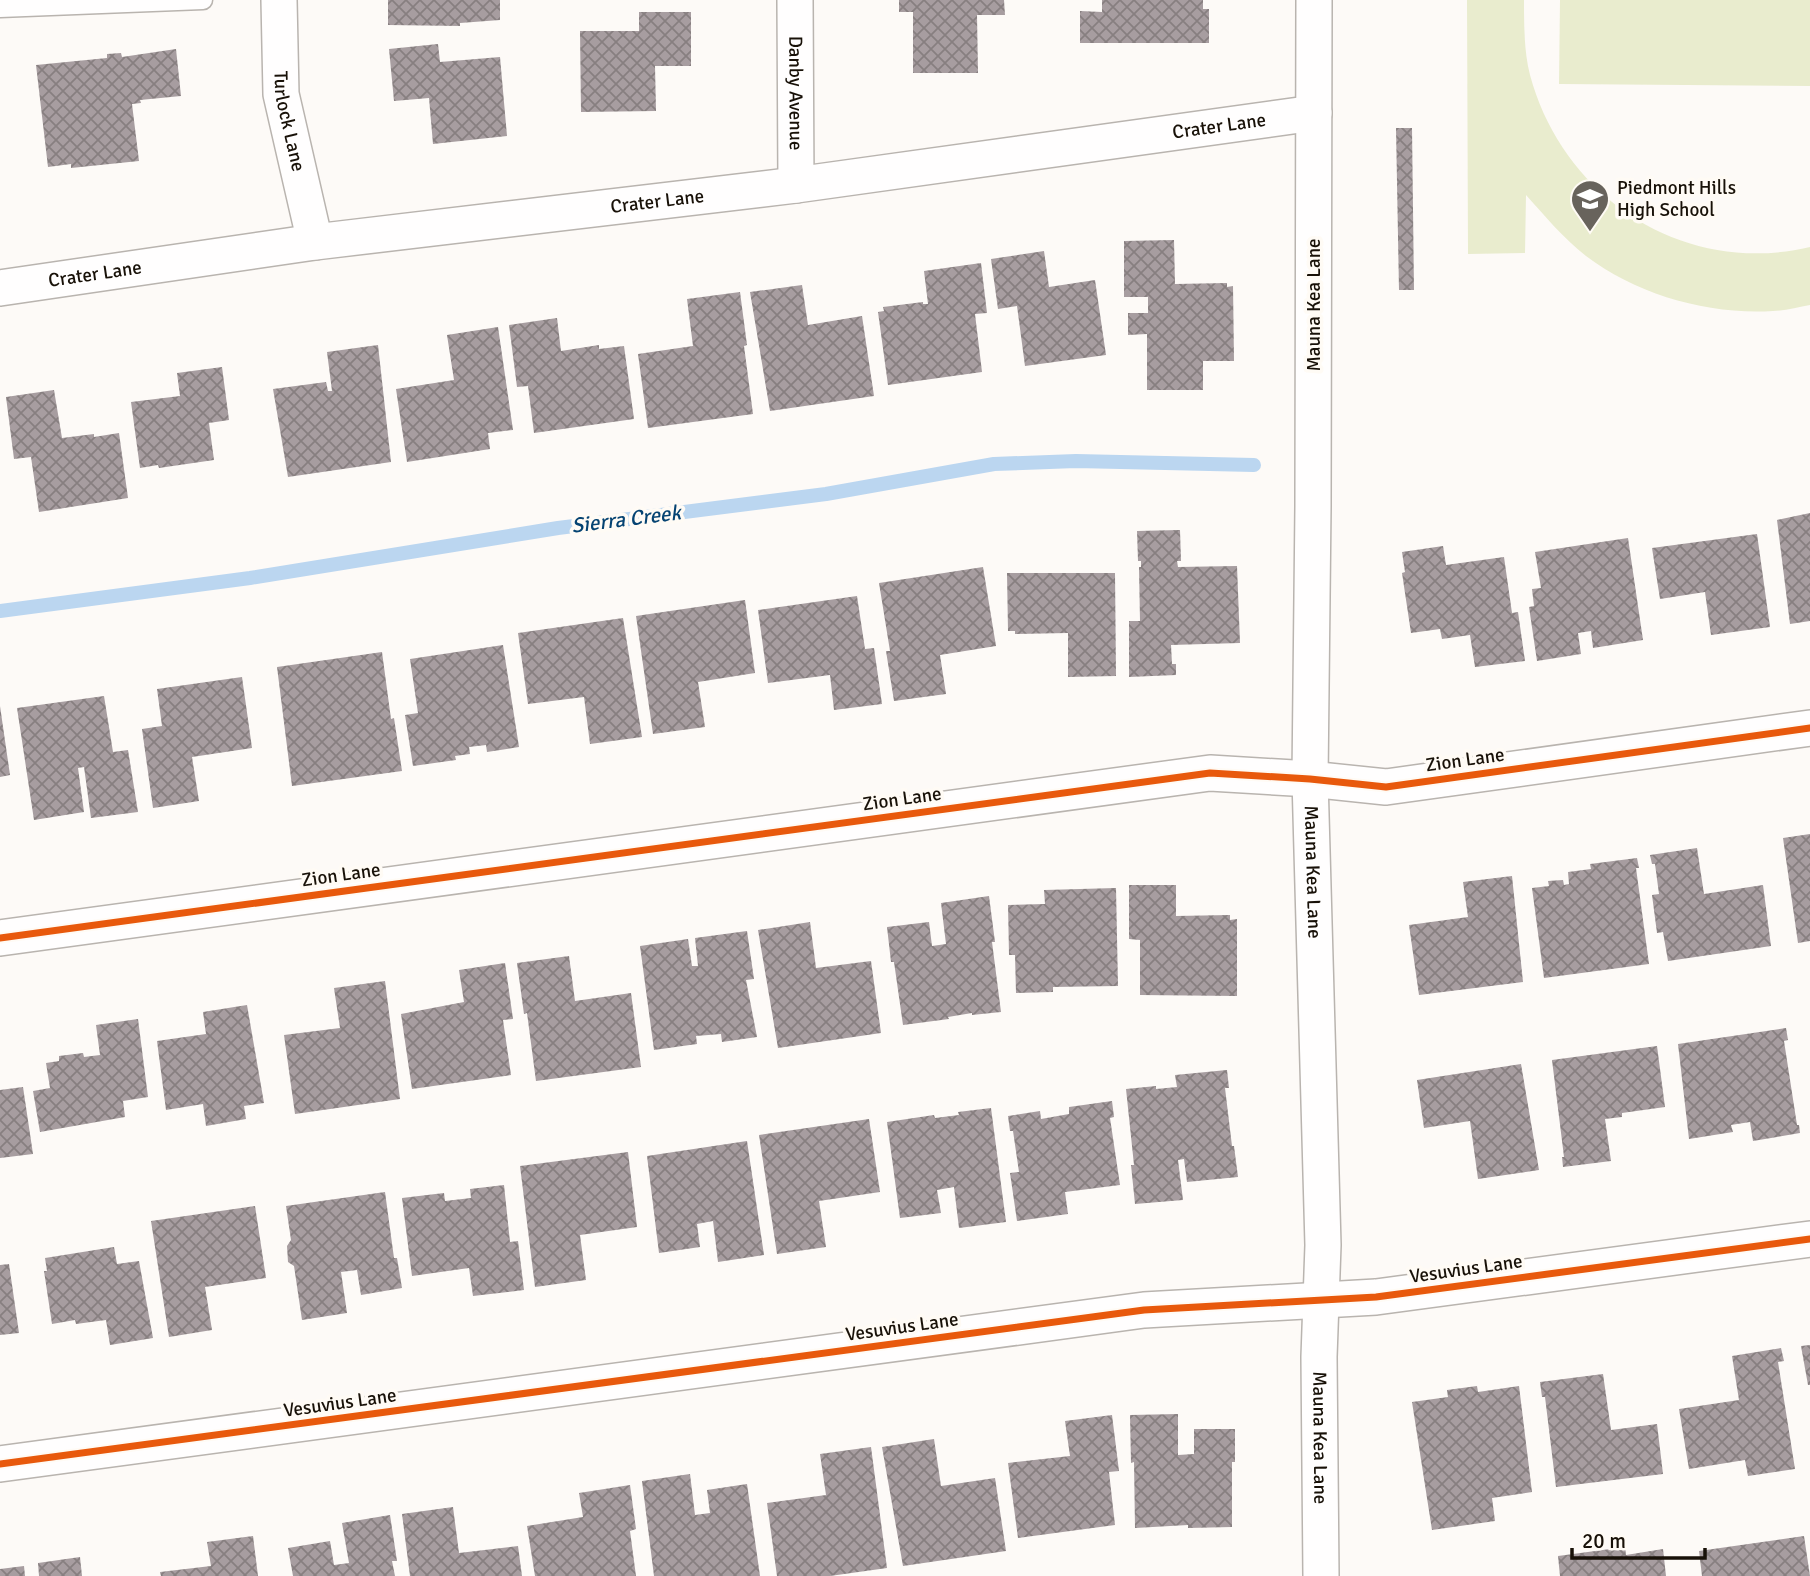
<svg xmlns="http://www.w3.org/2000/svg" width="1810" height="1576" font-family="Signika,sans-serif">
	<defs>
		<pattern id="building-cross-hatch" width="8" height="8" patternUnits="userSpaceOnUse" patternTransform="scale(1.75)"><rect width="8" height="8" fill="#a79da0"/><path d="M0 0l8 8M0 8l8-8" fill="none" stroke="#877f80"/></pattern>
	</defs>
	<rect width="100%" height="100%" fill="#fdfaf7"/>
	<!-- green -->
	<g fill="#e9ecce">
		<path d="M 1467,0 L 1524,0 C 1524,25 1524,51 1530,75 C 1563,198 1684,277 1810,247 L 1810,305 C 1798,307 1785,311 1773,311 C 1708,315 1638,295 1586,256 C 1563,238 1545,216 1526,195 L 1525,253 L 1468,254 Z"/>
		<path d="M 1560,0 L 1810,0 L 1810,86 L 1559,84 Z"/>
	</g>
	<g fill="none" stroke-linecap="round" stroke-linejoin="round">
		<!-- stream -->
		<path stroke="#bbd6f0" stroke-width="14" d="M 0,611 L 250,578 L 558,528 L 826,494 L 994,464 L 1076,461 L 1254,465"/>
	</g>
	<!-- building -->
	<g fill="url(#building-cross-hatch)">
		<path d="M 388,0 L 500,0 L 500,20 L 460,23 L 460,26 L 388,25 Z"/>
		<path d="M 899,0 L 1004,0 L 1005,15 L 977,15 L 978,73 L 913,73 L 913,12 L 899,12 Z"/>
		<path d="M 1102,0 L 1203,0 L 1203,9 L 1209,9 L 1209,43 L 1080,43 L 1080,11 L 1102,12 Z"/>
		<path d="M 639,12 L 691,12 L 691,66 L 655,66 L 656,111 L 581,112 L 580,31 L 639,31 Z"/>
		<path d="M 438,44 L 440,62 L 500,57 L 507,136 L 433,144 L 429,98 L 394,101 L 389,49 Z"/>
		<path d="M 176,49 L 181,96 L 140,100 L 141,103 L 132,104 L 139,161 L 71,168 L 71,164 L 48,167 L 36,65 L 107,58 L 107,54 L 121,53 L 122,57 Z"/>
		<path d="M 1396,128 L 1412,128 L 1414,290 L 1399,290 Z"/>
		<path d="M 1174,240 L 1175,284 L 1227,283 L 1227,287 L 1233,286 L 1234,361 L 1203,361 L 1203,390 L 1147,390 L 1147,334 L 1128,335 L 1128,313 L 1148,313 L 1148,297 L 1124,297 L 1124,241 Z"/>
		<path d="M 1044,251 L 1049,287 L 1095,280 L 1106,355 L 1025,366 L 1017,306 L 998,309 L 991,259 Z"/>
		<path d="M 981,263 L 987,313 L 975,314 L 982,372 L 888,385 L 878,312 L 884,311 L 883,307 L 923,302 L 923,304 L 928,304 L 924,271 Z"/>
		<path d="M 802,285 L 808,325 L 862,316 L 874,396 L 770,411 L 750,292 Z"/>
		<path d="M 740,292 L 747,345 L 744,346 L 753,414 L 648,428 L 638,354 L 693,346 L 687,299 Z"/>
		<path d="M 557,318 L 561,351 L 599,345 L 599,349 L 624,346 L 634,419 L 534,433 L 528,386 L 517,387 L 509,325 Z"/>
		<path d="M 498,327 L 513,430 L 488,433 L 490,449 L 407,462 L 396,389 L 454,380 L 447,335 Z"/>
		<path d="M 378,345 L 391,462 L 288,477 L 273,389 L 326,382 L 328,391 L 332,391 L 327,352 Z"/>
		<path d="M 222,367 L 229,420 L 209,423 L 214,460 L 159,468 L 158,465 L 140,468 L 131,402 L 180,396 L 177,373 Z"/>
		<path d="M 54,390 L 62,438 L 94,434 L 94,437 L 119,433 L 128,498 L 39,512 L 31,457 L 14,459 L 6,397 Z"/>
		<path d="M 1810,513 L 1810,621 L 1790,624 L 1777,520 Z"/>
		<path d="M 1180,530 L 1181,561 L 1177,561 L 1178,567 L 1237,566 L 1240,643 L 1171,645 L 1172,664 L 1176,664 L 1176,675 L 1129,677 L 1129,621 L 1140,621 L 1139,567 L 1141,567 L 1141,561 L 1138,561 L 1137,531 Z"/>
		<path d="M 1757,534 L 1770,627 L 1711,635 L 1705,592 L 1660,599 L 1652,548 Z"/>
		<path d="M 1628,538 L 1643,640 L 1593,648 L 1591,631 L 1578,633 L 1581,654 L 1537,661 L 1529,607 L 1534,606 L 1532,589 L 1541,588 L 1535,552 Z"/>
		<path d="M 1443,546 L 1446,565 L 1504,557 L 1512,613 L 1518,612 L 1525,661 L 1475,667 L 1470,635 L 1442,639 L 1440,629 L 1411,633 L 1402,573 L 1405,572 L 1402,552 Z"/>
		<path d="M 983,567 L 996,646 L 940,655 L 946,694 L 894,701 L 886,651 L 890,651 L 879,583 Z"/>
		<path d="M 1007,573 L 1115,573 L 1116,676 L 1068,677 L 1068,633 L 1015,634 L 1015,631 L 1008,631 Z"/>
		<path d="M 857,596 L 865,649 L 874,648 L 882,704 L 834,710 L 830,675 L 768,683 L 758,610 Z"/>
		<path d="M 745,600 L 755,673 L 698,682 L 705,727 L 653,734 L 636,616 Z"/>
		<path d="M 623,618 L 642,737 L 590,744 L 584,697 L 528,704 L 518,633 Z"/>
		<path d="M 503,645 L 519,747 L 487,752 L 486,745 L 469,747 L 470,754 L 455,756 L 456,760 L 413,766 L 405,715 L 418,713 L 410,659 Z"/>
		<path d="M 382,652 L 391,719 L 394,718 L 402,771 L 292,786 L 277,667 Z"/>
		<path d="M 242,677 L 252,748 L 192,757 L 199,801 L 153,808 L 142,729 L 162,726 L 157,689 Z"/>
		<path d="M 104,696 L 113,752 L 128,750 L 138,812 L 91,818 L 84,767 L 78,768 L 84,812 L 34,820 L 17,708 Z"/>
		<path d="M 0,706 L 10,775 L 0,777 Z"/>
		<path d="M 1810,834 L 1810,941 L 1798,943 L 1783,838 Z"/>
		<path d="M 1697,848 L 1704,894 L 1763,885 L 1771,946 L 1668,961 L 1663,932 L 1657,933 L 1652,895 L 1659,894 L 1655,864 L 1652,864 L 1650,855 Z"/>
		<path d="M 1637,858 L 1639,868 L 1636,868 L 1649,964 L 1544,978 L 1532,888 L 1549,886 L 1548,881 L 1563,880 L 1564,885 L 1569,884 L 1568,872 L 1591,869 L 1590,864 Z"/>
		<path d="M 1512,876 L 1523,982 L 1419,995 L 1409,925 L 1468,917 L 1463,882 Z"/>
		<path d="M 1129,885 L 1176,885 L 1176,916 L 1230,915 L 1230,920 L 1237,919 L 1237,996 L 1140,995 L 1140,940 L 1129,939 Z"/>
		<path d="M 1116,888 L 1118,986 L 1053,987 L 1053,992 L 1016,993 L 1015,955 L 1009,955 L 1008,905 L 1045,904 L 1044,890 Z"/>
		<path d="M 989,896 L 995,942 L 992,942 L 1001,1012 L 972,1015 L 972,1013 L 948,1017 L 949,1019 L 903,1025 L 894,962 L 891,962 L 887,927 L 929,922 L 932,946 L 946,944 L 941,903 Z"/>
		<path d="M 810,922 L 816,968 L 871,961 L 881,1033 L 778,1048 L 758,930 Z"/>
		<path d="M 747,931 L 754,979 L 746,980 L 757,1037 L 722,1042 L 721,1034 L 696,1036 L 697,1044 L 654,1050 L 640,946 L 688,939 L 692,966 L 698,966 L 695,938 Z"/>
		<path d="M 569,956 L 575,1001 L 631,993 L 641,1067 L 536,1081 L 527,1013 L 524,1014 L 517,963 Z"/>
		<path d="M 505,963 L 513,1019 L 503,1020 L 511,1075 L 412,1089 L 401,1014 L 464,1002 L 459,970 Z"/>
		<path d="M 385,981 L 400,1099 L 295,1114 L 284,1035 L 340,1028 L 334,988 Z"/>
		<path d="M 247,1005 L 264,1103 L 244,1106 L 246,1119 L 206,1126 L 203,1104 L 166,1110 L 157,1041 L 206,1034 L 203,1012 Z"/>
		<path d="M 138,1019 L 148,1097 L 123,1101 L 125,1117 L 40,1132 L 33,1091 L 50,1088 L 46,1063 L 59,1061 L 59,1056 L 83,1053 L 84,1057 L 100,1055 L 96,1025 Z"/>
		<path d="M 1786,1028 L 1788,1040 L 1784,1041 L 1797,1125 L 1799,1125 L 1800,1133 L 1753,1141 L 1750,1122 L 1731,1125 L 1733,1132 L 1689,1139 L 1678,1044 Z"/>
		<path d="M 1657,1046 L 1665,1107 L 1622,1113 L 1622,1117 L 1605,1119 L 1611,1161 L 1563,1167 L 1562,1157 L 1564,1157 L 1552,1060 Z"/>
		<path d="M 1521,1064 L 1539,1170 L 1478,1179 L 1470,1121 L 1424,1128 L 1417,1080 Z"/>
		<path d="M 1227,1070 L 1229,1088 L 1225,1088 L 1232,1146 L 1234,1146 L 1238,1177 L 1187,1182 L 1184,1159 L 1178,1160 L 1183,1200 L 1135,1204 L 1131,1165 L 1134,1165 L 1126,1089 L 1156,1086 L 1156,1089 L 1177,1087 L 1175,1075 Z"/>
		<path d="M 23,1087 L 33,1154 L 0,1158 L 0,1090 Z"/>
		<path d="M 1112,1101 L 1114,1117 L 1110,1118 L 1120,1185 L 1065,1192 L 1068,1214 L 1017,1221 L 1010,1173 L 1019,1172 L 1013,1131 L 1010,1131 L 1008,1116 L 1040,1111 L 1041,1119 L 1069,1114 L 1069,1107 Z"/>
		<path d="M 991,1108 L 1006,1222 L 959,1228 L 954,1187 L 937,1190 L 941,1213 L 900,1218 L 887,1122 L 934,1115 L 935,1118 L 959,1115 L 958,1112 Z"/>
		<path d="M 869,1119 L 880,1192 L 819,1201 L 826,1247 L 777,1254 L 759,1135 Z"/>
		<path d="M 747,1141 L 764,1255 L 718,1262 L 713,1221 L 697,1224 L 700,1247 L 659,1253 L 647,1156 Z"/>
		<path d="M 628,1152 L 637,1227 L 580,1235 L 586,1280 L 535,1287 L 520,1166 Z"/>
		<path d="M 504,1185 L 510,1242 L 518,1241 L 524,1290 L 473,1296 L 469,1268 L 412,1276 L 402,1198 L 444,1193 L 445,1201 L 471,1198 L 470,1189 Z"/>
		<path d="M 385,1192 L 394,1258 L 397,1258 L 402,1288 L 361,1295 L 357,1270 L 341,1272 L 347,1313 L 302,1320 L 294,1266 L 288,1262 L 287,1246 L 291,1240 L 286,1206 Z"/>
		<path d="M 255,1206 L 266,1278 L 205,1287 L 212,1330 L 169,1337 L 151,1221 Z"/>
		<path d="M 114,1247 L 117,1264 L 139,1261 L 153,1338 L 110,1345 L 106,1320 L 76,1324 L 75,1320 L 52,1324 L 44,1271 L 47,1271 L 45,1258 Z"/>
		<path d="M 9,1264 L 19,1333 L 0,1335 L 0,1265 Z"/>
		<path d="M 1810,1345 L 1810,1385 L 1808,1385 L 1801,1346 Z"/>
		<path d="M 1781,1348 L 1784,1361 L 1778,1362 L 1795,1469 L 1748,1476 L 1745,1460 L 1689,1469 L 1679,1409 L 1739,1400 L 1732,1356 Z"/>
		<path d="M 1603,1374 L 1611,1430 L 1657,1424 L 1663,1474 L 1556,1487 L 1545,1397 L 1542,1397 L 1540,1382 Z"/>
		<path d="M 1477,1386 L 1478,1392 L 1519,1386 L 1532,1492 L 1492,1498 L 1495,1521 L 1432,1530 L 1412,1402 L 1448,1397 L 1447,1390 Z"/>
		<path d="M 1178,1414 L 1178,1455 L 1194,1454 L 1194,1429 L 1235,1429 L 1235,1462 L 1232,1462 L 1232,1527 L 1188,1528 L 1188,1525 L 1135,1528 L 1134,1462 L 1131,1463 L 1130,1415 Z"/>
		<path d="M 1112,1415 L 1119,1471 L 1109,1472 L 1115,1525 L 1018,1538 L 1008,1463 L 1070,1456 L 1065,1421 Z"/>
		<path d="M 934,1439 L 941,1486 L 995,1478 L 1006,1551 L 903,1566 L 882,1447 Z"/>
		<path d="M 871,1447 L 887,1568 L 830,1576 L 777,1576 L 767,1503 L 826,1495 L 820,1454 Z"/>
		<path d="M 690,1474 L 695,1515 L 710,1513 L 707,1490 L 747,1484 L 760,1576 L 654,1576 L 642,1481 Z"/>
		<path d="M 630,1485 L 636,1529 L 630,1531 L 636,1576 L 535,1576 L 527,1526 L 583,1517 L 579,1493 Z"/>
		<path d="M 453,1507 L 459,1553 L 518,1546 L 522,1576 L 410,1576 L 402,1514 Z"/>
		<path d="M 390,1515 L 397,1561 L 392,1561 L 395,1576 L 293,1576 L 288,1548 L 330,1541 L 334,1565 L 349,1563 L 342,1523 Z"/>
		<path d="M 253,1536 L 258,1576 L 161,1576 L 160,1572 L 211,1566 L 207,1542 Z"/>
		<path d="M 1804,1536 L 1810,1576 L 1702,1576 L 1699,1551 Z"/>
		<path d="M 1625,1547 L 1626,1555 L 1663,1549 L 1666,1576 L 1560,1576 L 1558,1556 Z"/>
		<path d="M 80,1557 L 82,1576 L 39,1576 L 38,1563 Z"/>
		<path d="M 24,1566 L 25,1576 L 0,1576 L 0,1569 Z"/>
	</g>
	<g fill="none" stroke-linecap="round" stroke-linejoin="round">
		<defs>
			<path id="service" d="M 0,8 L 203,0"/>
			<g id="minor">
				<path id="s1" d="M 279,0 L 281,94 L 315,242"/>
				<path id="s2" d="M 795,0 L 796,185"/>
				<path id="s3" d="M 1314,0 L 1313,506 L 1310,779 L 1323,1245 L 1319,1357 L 1321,1576"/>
				<path id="s4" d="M 0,288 L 315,242 L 796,185 L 1314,113"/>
				<path d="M 0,938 L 1210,773 L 1310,779 L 1386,787 L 1810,728"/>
				<path d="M 0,1464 L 1144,1310 L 1376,1297 L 1810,1239"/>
			</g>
		</defs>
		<!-- service casing -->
		<use href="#service" stroke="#b9b4af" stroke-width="21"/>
		<!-- minor casing -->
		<use href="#minor" stroke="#b9b4af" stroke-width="38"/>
		<!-- service -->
		<use href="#service" stroke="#fffefe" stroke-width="18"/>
		<!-- minor -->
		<use href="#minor" stroke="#fffefe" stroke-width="35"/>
		<defs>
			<g id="cycleway">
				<path d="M 0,938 L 1210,773 L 1310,779 L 1386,787 L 1810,728"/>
				<path d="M 0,1464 L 1144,1310 L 1376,1297 L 1810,1239"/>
			</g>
		</defs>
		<!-- cycleway casing -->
		<use href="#cycleway" stroke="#fffbf5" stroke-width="11"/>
		<!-- cycleway -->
		<use href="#cycleway" stroke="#e8590c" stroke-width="7"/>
	</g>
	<!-- icons -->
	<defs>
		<symbol id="school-pin" viewBox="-11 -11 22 30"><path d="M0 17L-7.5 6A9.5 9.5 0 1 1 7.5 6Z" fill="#68635c" stroke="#fffbf5"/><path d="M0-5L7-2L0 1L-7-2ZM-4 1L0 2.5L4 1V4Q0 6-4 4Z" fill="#fff"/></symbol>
	</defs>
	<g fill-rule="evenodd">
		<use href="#school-pin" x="1568" y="177" width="44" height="60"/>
	</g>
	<g text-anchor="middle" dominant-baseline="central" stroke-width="7" stroke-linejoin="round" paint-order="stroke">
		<!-- street labels -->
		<g font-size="19" fill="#181108" stroke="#fffbf5">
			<text stroke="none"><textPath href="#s2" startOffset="93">Danby Avenue</textPath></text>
			<text stroke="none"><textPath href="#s1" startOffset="122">Turlock Lane</textPath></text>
			<text stroke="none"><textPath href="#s4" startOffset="1230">Crater Lane</textPath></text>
			<text stroke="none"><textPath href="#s4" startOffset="663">Crater Lane</textPath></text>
			<text stroke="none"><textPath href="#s4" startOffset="96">Crater Lane</textPath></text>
			<text transform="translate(1314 305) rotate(-90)">Mauna Kea Lane</text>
			<text transform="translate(1465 760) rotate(-8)">Zion Lane</text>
			<text transform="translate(902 799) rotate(-8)">Zion Lane</text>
			<text stroke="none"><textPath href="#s3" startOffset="872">Mauna Kea Lane</textPath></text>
			<text transform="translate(341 875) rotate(-8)">Zion Lane</text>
			<text transform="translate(1466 1269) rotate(-8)">Vesuvius Lane</text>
			<text transform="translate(902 1327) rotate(-8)">Vesuvius Lane</text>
			<text transform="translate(340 1403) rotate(-8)">Vesuvius Lane</text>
			<text stroke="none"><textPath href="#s3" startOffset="1438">Mauna Kea Lane</textPath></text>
		</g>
		<!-- poi labels -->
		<g font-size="19" fill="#181108" stroke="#fffbf5" text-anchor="start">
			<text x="1617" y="188">Piedmont Hills<tspan x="1617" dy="22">High School</tspan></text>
		</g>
		<!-- water labels -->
		<g font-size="21" font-style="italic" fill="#054372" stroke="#fffbf5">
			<text transform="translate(626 519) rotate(-7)">Sierra Creek</text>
		</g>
	</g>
	<!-- scale -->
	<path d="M1572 1548v10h133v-10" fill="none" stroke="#181108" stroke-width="3.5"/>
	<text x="1582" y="1548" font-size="21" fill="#181108" stroke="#fffbf5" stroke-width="5" paint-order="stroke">20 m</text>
</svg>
